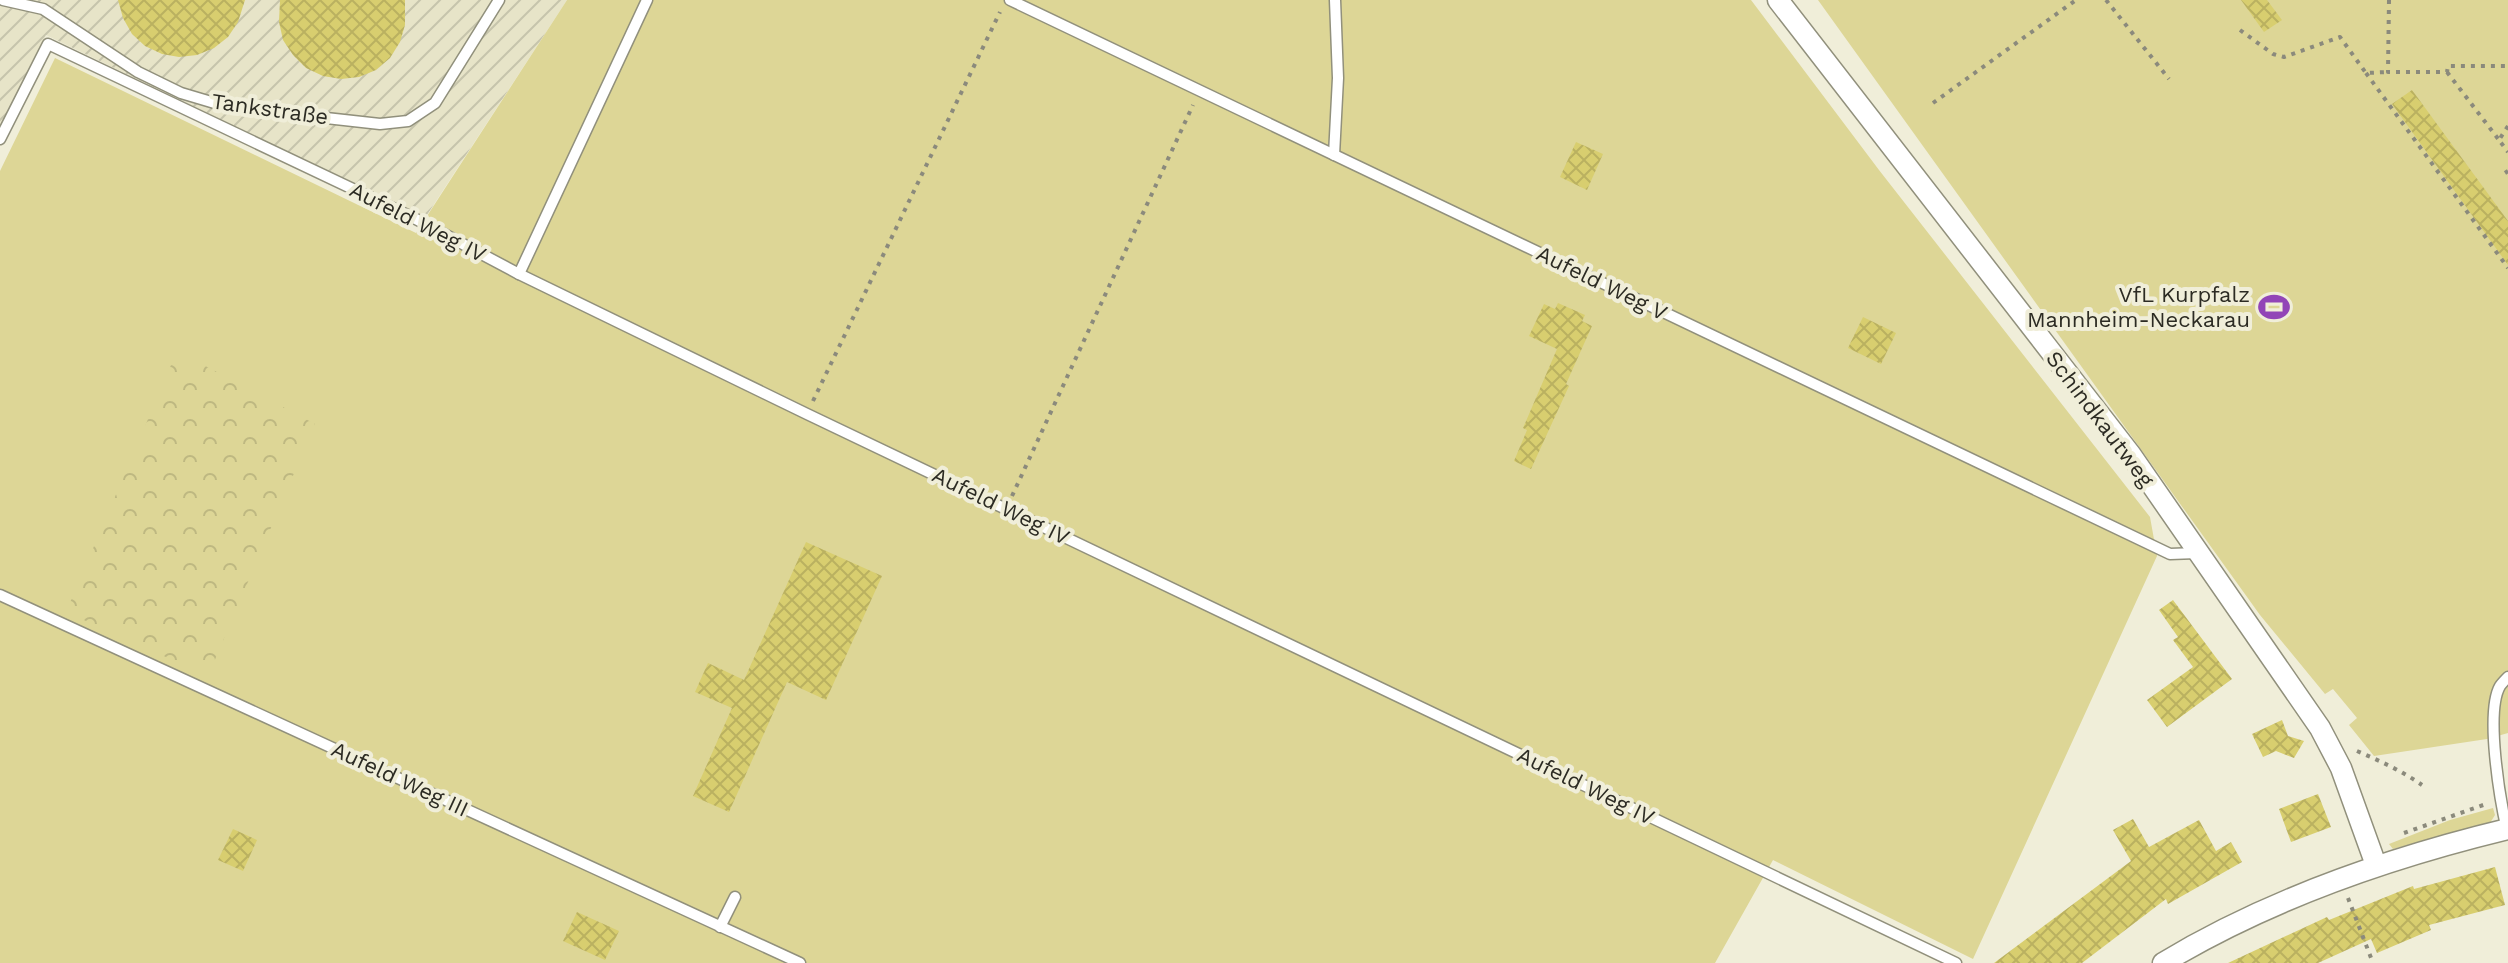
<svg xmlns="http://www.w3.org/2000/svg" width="2508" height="963" font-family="'Work Sans',sans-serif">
	<defs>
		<pattern id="industrial-furrows" width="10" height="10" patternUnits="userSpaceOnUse" patternTransform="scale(2)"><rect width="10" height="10" fill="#e7e4c8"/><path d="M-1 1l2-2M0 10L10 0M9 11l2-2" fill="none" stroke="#c6c4ac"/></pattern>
		<pattern id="park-crowns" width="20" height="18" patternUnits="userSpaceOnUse" patternTransform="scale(2)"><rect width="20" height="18" fill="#ddd696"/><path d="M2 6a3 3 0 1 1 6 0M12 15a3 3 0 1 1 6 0" fill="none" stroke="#beb881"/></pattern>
		<pattern id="building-cross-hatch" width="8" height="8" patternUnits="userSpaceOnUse" patternTransform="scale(2)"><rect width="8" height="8" fill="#d8ce6f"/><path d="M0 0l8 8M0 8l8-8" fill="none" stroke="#bab160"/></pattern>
	</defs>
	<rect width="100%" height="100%" fill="#f0eed9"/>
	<!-- industrial -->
	<path fill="url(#industrial-furrows)" d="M 0,0 L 567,0 L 425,218 L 46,35 L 0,126 Z"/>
	<!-- green -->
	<g fill="#ddd696">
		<path d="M 567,0 L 1751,0 L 1879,170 L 2150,517 L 2157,556 L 1973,959 L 1773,860 L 1715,963 L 0,963 L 0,171 L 55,58 L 416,233 Z"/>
		<path d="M 1818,0 L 2508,0 L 2508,733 L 2487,739 L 2374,756 L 2349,725 L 2357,718 L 2333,689 L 2325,694 L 2260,615 Z"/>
		<path d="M 2493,808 L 2495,815 L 2490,823 L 2393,849 L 2389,844 L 2450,820 Z"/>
	</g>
	<!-- park -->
	<path fill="url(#park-crowns)" d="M 177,351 L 315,424 L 208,676 L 66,612 Z"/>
	<!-- building -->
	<g fill="url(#building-cross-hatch)">
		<path d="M 118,0 L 245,0 L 238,22 L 228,37 L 214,48 L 197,55 L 179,57 L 162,54 L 145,46 L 132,34 L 123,18 Z"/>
		<path d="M 280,0 L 405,0 L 405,25 L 400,42 L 390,58 L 376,70 L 359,77 L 341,79 L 323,76 L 306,68 L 293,55 L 283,40 L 279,22 Z"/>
		<path d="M 2241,0 L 2267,0 L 2282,20 L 2264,32 Z"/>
		<path d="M 2412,90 L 2508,221 L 2508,265 L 2392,104 Z"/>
		<path d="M 1576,142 L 1603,154 L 1587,190 L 1560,177 Z"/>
		<path d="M 1558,303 L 1585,315 L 1582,321 L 1592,326 L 1566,384 L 1569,386 L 1531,469 L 1514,461 L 1527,430 L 1523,428 L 1557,349 L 1529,336 L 1544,304 L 1555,309 Z"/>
		<path d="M 1863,317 L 1896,333 L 1881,364 L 1848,348 Z"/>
		<path d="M 806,542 L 882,576 L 826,700 L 787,682 L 729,812 L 693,796 L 732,708 L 695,692 L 708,663 L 744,680 Z"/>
		<path d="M 2173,600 L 2232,679 L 2167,727 L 2147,700 L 2193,667 L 2173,640 L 2178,637 L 2159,610 Z"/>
		<path d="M 2282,720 L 2288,736 L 2304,741 L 2294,758 L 2276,751 L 2263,757 L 2252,734 Z"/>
		<path d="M 2318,794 L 2331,827 L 2291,842 L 2279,809 Z"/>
		<path d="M 2133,819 L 2149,847 L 2199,820 L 2216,851 L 2231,842 L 2242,862 L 2168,904 L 2166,899 L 2082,963 L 1994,963 L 2131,861 L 2113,830 Z"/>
		<path d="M 233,829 L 257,840 L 243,871 L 218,860 Z"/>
		<path d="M 2495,867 L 2505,905 L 2429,925 L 2431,930 L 2377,953 L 2371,939 L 2318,963 L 2228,963 L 2327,917 L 2329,920 L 2413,886 L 2414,889 Z"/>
		<path d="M 577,912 L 619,931 L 605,960 L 563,941 Z"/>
	</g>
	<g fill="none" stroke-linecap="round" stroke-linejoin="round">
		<defs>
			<g id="service">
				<path d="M 3,0 L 43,9 L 138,72 L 181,93 L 228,107 L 380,124 L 408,121 L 435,103 L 499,0"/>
				<path d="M 1010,0 L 2170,554 L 2197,553"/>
				<path d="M 0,139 L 48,44 L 414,218 L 519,274 L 807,414 L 1956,963"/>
				<path d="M 1334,155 L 1338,78 L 1335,0"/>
				<path d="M 519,274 L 647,0"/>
				<path d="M 0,595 L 800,963"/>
				<path d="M 2507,830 C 2500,800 2485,712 2500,686 C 2502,683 2505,680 2508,677"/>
				<path d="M 720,927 L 735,897"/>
			</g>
			<g id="minor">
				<path d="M 1778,0 L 2131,455 L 2320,728 L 2341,768 L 2376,865"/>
				<path d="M 2163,963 C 2269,899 2388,858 2508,829"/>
			</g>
		</defs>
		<!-- service casing -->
		<use href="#service" stroke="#91907c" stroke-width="13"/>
		<!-- minor casing -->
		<use href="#minor" stroke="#91907c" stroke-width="23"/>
		<!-- path -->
		<g stroke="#8b8a7c" stroke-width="4" stroke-dasharray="4 6" stroke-linecap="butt">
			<path d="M 2106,0 L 2169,79"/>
			<path d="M 2389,0 L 2388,72 L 2447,72 L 2448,66 L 2508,66"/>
			<path d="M 2240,30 L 2273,54 L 2284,57 L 2340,37 L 2366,73 L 2388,72"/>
			<path d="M 2447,72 L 2499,140"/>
			<path d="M 2366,73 L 2508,268"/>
			<path d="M 1933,103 L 2076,0"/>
			<path d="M 2508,126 L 2499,140 L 2508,152"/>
			<path d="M 2505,173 L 2508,171"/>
			<path d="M 813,401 L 1000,12"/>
			<path d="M 1012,496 L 1193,105"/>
			<path d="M 2357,751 C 2380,761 2402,771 2422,785"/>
			<path d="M 2404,833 L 2486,804"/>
			<path d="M 2348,898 L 2373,963"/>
		</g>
		<!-- service -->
		<use href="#service" stroke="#fff" stroke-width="10"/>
		<!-- minor -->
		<use href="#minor" stroke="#fff" stroke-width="20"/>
	</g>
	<!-- icons -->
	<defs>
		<symbol id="stadium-bare" viewBox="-9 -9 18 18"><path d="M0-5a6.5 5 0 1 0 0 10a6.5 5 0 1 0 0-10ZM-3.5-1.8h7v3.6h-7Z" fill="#9245b7" stroke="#f0eed9" stroke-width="2.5" paint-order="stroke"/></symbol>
	</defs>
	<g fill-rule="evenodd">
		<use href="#stadium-bare" x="2252" y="285" width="44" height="44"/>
	</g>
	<g text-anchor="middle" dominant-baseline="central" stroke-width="8" stroke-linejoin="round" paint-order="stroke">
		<!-- street labels -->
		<g font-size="22" fill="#2c2b23" stroke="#f0eed9">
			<text transform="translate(270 109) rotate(8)">Tankstraße</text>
			<text transform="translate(418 222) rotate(27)">Aufeld Weg IV</text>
			<text transform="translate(1602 283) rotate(26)">Aufeld Weg V</text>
			<text transform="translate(2100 419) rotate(53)">Schindkautweg</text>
			<text transform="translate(1001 506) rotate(26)">Aufeld Weg IV</text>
			<text transform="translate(400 779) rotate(25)">Aufeld Weg III</text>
			<text transform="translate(1586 786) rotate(26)">Aufeld Weg IV</text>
		</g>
		<!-- poi labels -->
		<g font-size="22" fill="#2c2b23" stroke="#f0eed9" text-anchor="end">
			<text x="2250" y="294">VfL Kurpfalz<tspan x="2250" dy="25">Mannheim-Neckarau</tspan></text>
		</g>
	</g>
</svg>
